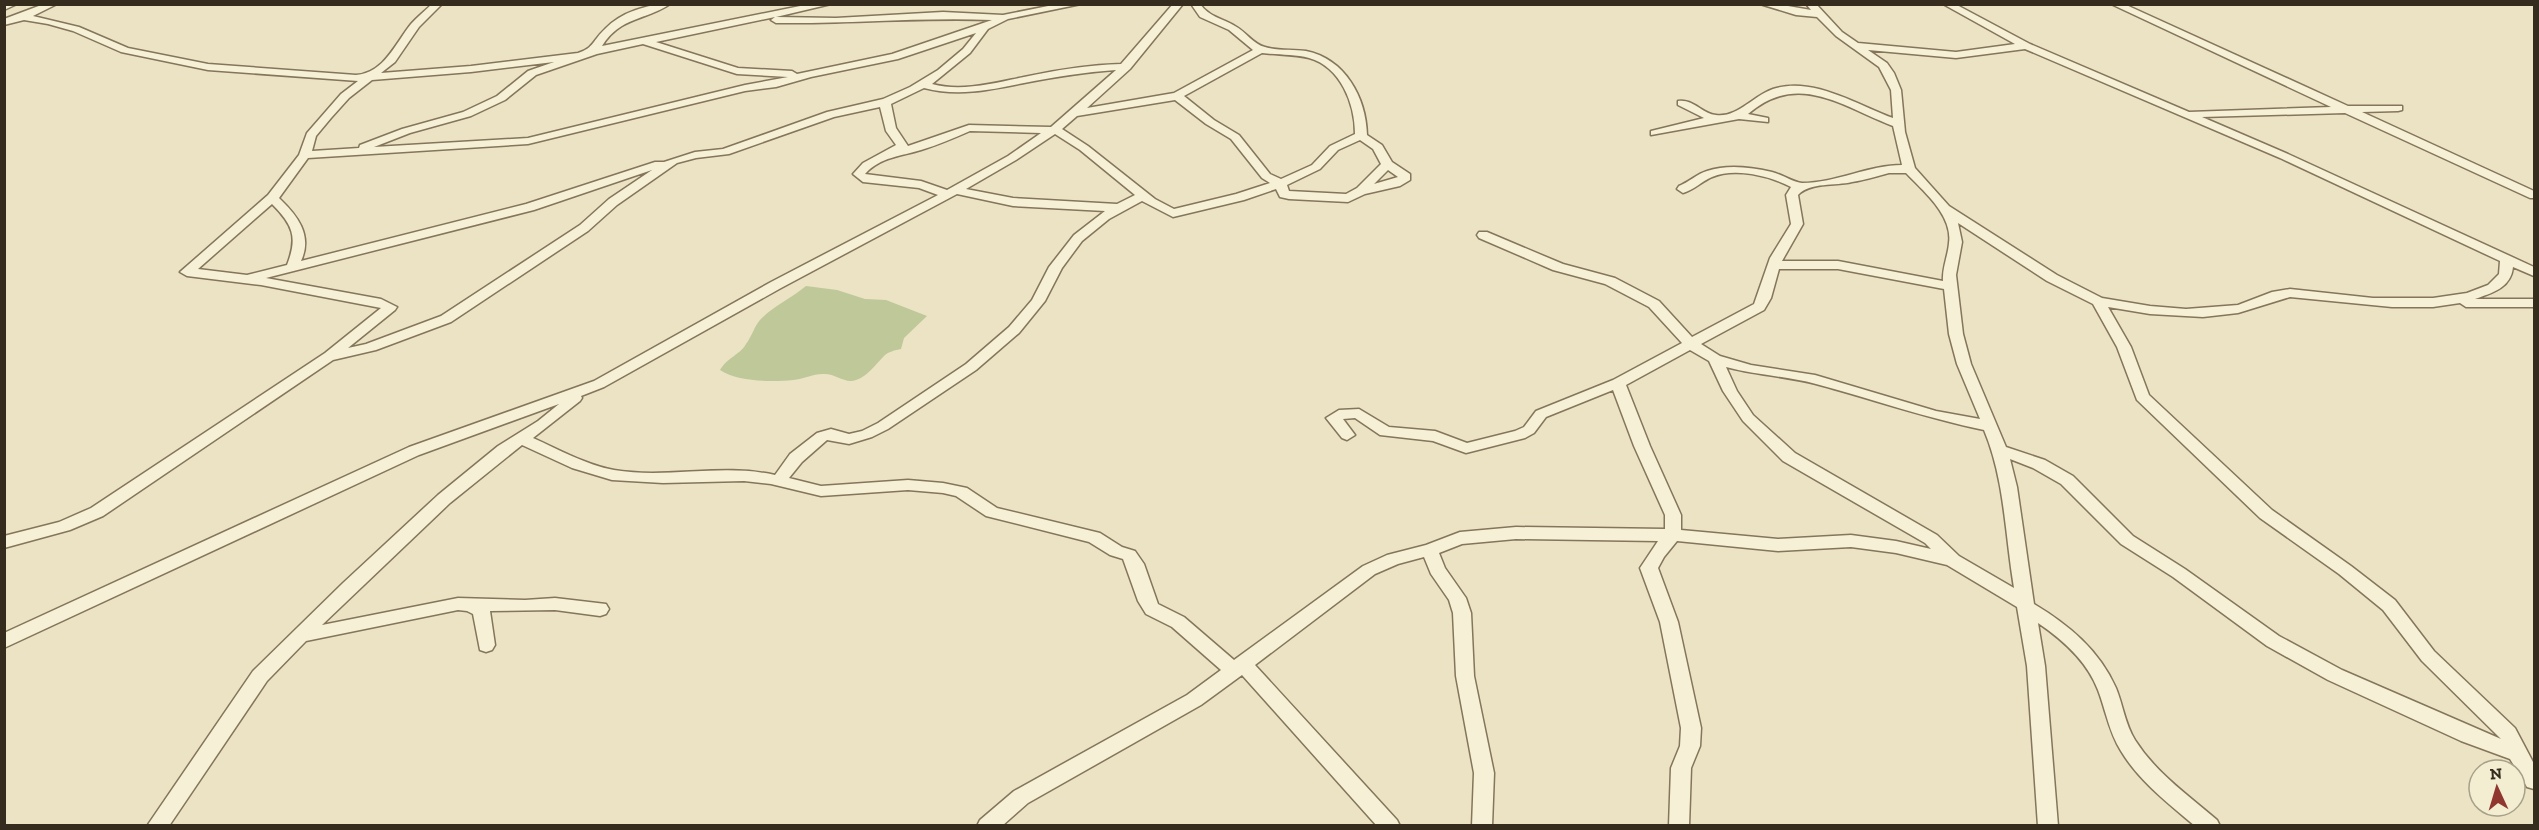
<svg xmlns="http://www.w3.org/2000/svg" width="2539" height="830" font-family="'Zilla Slab',serif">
	<rect width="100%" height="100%" fill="#ebe3c3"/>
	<!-- green -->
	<path fill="#bec898" d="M 806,286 L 837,290 L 865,299 L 886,300 L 927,316 L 904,338 L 901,349 C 895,350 888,352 884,356 C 876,364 868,376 856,380 C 845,384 836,374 825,374 C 814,373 804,379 793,380 C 772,382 738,382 720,370 C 729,356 740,355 746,344 C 752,336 754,327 760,320 C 773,306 792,298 806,286 Z"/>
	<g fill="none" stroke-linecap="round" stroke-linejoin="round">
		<defs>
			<g id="minor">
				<path d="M 4,4 L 17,4 L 4,10 Z"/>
				<path d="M 44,4 L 57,4 L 33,16 L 79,27 L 128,48 L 208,64 L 356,75 C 384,73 395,44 411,24 C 417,17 425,11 432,4 L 442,4 L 419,27 L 395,62 L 381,73 L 471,66 L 578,53 C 594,48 593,40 605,29 C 621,12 648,4 670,4 C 645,21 621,16 602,46 L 810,4 L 831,4 L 776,17 L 836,18 L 943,12 L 1003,15 L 1058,4 L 1081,4 L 1008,19 L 988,29 L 970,53 L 932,84 C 962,92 994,83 1024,77 C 1056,70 1088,65 1121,64 L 1173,4 L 1183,4 L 1130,69 L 1087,108 L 1174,93 L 1253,50 L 1229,30 L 1200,17 L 1191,4 L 1200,4 C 1209,17 1222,18 1235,26 C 1245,31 1254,45 1265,47 C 1278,51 1293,49 1306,51 C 1345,59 1366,97 1367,135 L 1382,145 L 1392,162 L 1410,174 L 1410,180 L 1400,186 L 1365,194 L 1348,202 L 1289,199 L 1280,197 L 1276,189 L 1244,200 L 1173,217 L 1142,201 L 1109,219 L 1082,241 L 1062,268 L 1045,301 L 1019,333 L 976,370 L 888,429 L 872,437 L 849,444 L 827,440 L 802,462 L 789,478 L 821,486 L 908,480 L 943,483 L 967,488 L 997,508 L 1100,533 L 1122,547 L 1135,551 L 1144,564 L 1158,604 L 1184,617 L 1234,660 L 1363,566 L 1387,555 L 1426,545 L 1460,532 L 1516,527 L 1665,529 L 1665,515 L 1634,446 L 1613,390 L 1546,417 L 1534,433 L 1525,438 L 1466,453 L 1433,441 L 1380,435 L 1355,418 L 1343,419 L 1355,435 L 1347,440 L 1342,438 L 1326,418 L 1339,410 L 1359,409 L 1389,427 L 1435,431 L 1467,443 L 1515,431 L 1524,427 L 1536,411 L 1613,380 L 1682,343 L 1649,307 L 1605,284 L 1553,270 L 1479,238 L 1477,235 L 1479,232 L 1487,232 L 1563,264 L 1615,278 L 1659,301 L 1692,337 L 1754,304 L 1770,258 L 1791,224 L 1786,195 L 1791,187 C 1770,176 1735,167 1712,177 C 1702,181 1694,190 1683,193 L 1677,189 L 1679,186 C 1689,182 1697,174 1707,171 C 1727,164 1751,167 1772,172 C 1781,174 1793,182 1802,183 C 1836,183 1869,165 1902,165 L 1893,126 C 1841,106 1798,71 1748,114 L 1768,118 L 1768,122 L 1739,119 L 1651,135 L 1651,131 L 1704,118 L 1678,105 L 1678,101 C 1692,98 1703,114 1716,115 C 1737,118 1753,96 1773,89 C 1813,76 1857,105 1893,118 L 1891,90 L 1879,67 L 1836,36 L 1817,17 L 1796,15 L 1760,4 L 1777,4 L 1811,10 L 1806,4 L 1816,4 L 1842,32 L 1858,43 L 1956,52 L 2015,44 L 1943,4 L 1955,4 L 2030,44 L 2189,112 L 2331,107 L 2111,4 L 2124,4 L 2348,106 L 2402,106 L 2402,110 L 2398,111 L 2362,112 L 2534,191 L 2534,198 L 2530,198 L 2345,113 L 2202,117 L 2288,154 L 2534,267 L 2534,276 L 2513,267 C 2511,288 2492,293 2475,299 L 2534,299 L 2534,307 L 2466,307 L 2460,303 L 2433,307 L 2392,307 L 2290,297 L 2238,313 L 2203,317 L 2150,314 L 2108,307 L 2131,347 L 2149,395 L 2272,510 L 2351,566 L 2395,600 L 2434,651 L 2515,728 L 2534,764 L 2534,789 L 2527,787 L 2510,759 L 2461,741 L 2328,680 L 2267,646 L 2173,577 L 2121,544 L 2061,484 L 2033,468 L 2010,459 L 2017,487 L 2034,604 C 2069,625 2099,650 2116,688 C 2123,705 2125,724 2135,740 C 2156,773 2188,795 2217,820 L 2220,826 L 2195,826 C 2168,803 2139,781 2121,751 C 2109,732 2106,711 2098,690 C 2087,661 2063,640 2038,623 L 2045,666 L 2058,826 L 2038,826 L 2027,666 L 2017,607 L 1947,565 L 1896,553 L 1851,547 L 1778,551 L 1677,541 L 1664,557 L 1658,568 L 1678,622 L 1701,728 L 1700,746 L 1691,768 L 1689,826 L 1669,826 L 1671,768 L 1680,746 L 1681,728 L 1660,622 L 1640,568 L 1658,541 L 1516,539 L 1462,544 L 1439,553 L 1445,568 L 1466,598 L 1471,613 L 1474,676 L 1494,773 L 1492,826 L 1472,826 L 1474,773 L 1456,676 L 1453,613 L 1449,600 L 1431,574 L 1424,557 L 1398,564 L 1375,574 L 1255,665 L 1397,820 L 1400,826 L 1377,826 L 1242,675 L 1201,705 L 1028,803 L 1002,826 L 977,826 L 980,820 L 1014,791 L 1187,695 L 1221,670 L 1172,627 L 1146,614 L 1138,601 L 1123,559 L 1110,555 L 1089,542 L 986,516 L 956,496 L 943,493 L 908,490 L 821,496 L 771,484 L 744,481 L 663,483 L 612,480 L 572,468 L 522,445 L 450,503 L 322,625 L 458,598 L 525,600 L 555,598 L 606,604 L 609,609 L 606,614 L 600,616 L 555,610 L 490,611 L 495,645 L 492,650 L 486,652 L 480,650 L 473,614 L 467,611 L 458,610 L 306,641 L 267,681 L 169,826 L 147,826 L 253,671 L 343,583 L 438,495 L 498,446 L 538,421 L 559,404 L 419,455 L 4,648 L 4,633 L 409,447 L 594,381 L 771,282 L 938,195 L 919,188 L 863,182 L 853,174 L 863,163 L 896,145 L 886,131 L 880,107 L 834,117 L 729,154 L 696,158 L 677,163 L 617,205 L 588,231 L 451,322 L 376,350 L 333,360 L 103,516 L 70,530 L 4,548 L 4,536 L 59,522 L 91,508 L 325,353 L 381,308 L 261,285 L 187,276 L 180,272 L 268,195 L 299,155 L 307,133 L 341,94 L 358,81 L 208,70 L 121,52 L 73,31 L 48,24 L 24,20 L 4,25 L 4,19 ZM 775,17 L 771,20 L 776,23 C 848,24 920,17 992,20 L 892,54 L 797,74 L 792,71 L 738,68 L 656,42 ZM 976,33 L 963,49 L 938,70 L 910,87 L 883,99 L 827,112 L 723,149 L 695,152 L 664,162 L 655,162 L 526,204 L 301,261 C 313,235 297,215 279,198 L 308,158 L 528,144 L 745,91 L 776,87 L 811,77 L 898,59 ZM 643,44 L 737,74 L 788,77 L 745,85 L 528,138 L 374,147 L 410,133 L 471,116 L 505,100 L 536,75 L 597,54 ZM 2025,49 L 2280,158 L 2500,261 L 2499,274 L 2488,285 L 2467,293 L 2433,298 L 2373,298 L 2290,289 L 2272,292 L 2238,305 L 2186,309 L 2150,306 L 2102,298 L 2057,275 L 1949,206 L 1915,168 L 1905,132 L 1901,90 L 1894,73 L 1887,63 L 1868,50 L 1956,58 ZM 1262,53 C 1277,55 1294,54 1309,58 C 1341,67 1355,104 1355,134 L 1330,146 L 1312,165 L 1281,179 L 1270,174 L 1239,135 L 1214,120 L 1184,96 ZM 554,62 L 528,71 L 497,96 L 463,112 L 402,129 L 360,145 L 359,148 L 312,151 L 316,136 L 331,118 L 349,98 L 372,80 L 471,72 ZM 1116,70 L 1051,127 L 969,125 L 908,146 L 896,128 L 891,104 L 924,88 C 958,97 990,90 1024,83 C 1055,77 1085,72 1116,70 ZM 1175,100 L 1206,124 L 1231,139 L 1262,178 L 1270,183 L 1236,194 L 1174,209 L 1155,199 L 1088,146 L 1062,129 L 1077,116 ZM 970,131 L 1041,133 L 1008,156 L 947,190 L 921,181 L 865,174 C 880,157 902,156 921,150 C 938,145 954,138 970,131 ZM 1055,134 L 1080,150 L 1135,195 L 1117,204 L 1013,198 L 966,189 L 1016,160 ZM 1360,140 L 1373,149 L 1381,164 L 1357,188 L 1346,194 L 1289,191 L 1287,185 L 1320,169 L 1338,150 ZM 652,170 L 609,199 L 580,225 L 441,316 L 366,344 L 348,348 L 395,310 L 397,307 L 381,299 L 266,278 L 534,210 ZM 1388,170 L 1398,177 L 1374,184 ZM 1889,173 L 1906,173 C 1923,191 1953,215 1949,243 C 1948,256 1942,268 1943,281 L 1838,261 L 1782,261 L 1803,224 L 1798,195 C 1810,182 1836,186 1852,182 C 1865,180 1877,176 1889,173 ZM 957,194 L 1013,206 L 1105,211 L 1074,235 L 1049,267 L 1032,300 L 1009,327 L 966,364 L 878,423 L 862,431 L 849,434 L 831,429 L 817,433 L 790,454 L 775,475 C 722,463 667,479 614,470 C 586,465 558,449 533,438 L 580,401 L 582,398 L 581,396 L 604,387 L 781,288 ZM 272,204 C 293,225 298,237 287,265 L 247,275 L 198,269 ZM 1958,223 L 2047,281 L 2093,304 L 2117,347 L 2137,400 L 2260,518 L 2339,574 L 2383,610 L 2422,661 L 2501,739 L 2342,670 L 2279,636 L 2185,569 L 2133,536 L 2073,476 L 2045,460 L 2006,447 L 1971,364 L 1963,334 L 1956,275 L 1962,242 ZM 1779,269 L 1838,269 L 1944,289 L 1949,334 L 1957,364 L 1980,419 L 1936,411 L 1815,375 L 1751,365 L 1720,356 L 1701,344 L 1764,310 L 1771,298 ZM 1690,350 L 1709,361 L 1723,391 L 1743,421 L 1783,461 L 1925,543 L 1931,549 L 1896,541 L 1851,535 L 1778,539 L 1681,530 L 1681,515 L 1650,446 L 1626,385 ZM 1726,367 C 1755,375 1786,376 1816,384 C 1872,399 1926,418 1984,430 C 2005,480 2005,535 2014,588 L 1959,556 L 1937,535 L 1795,453 L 1753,415 L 1737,391 Z"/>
			</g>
		</defs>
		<!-- minor casing -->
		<use href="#minor" stroke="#84755b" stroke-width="3"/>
		<!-- minor -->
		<use href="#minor" fill="#f6f0d6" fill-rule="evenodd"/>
	</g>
	<!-- border -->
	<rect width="2539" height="830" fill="none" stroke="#352c1e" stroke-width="12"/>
	<!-- north arrow -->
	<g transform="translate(2497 788) rotate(356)"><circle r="28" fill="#f3edd2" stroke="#a7a08a" stroke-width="1.5"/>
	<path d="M0-4.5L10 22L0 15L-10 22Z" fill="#90382f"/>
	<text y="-9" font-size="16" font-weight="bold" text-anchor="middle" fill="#352c1e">N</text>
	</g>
</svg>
